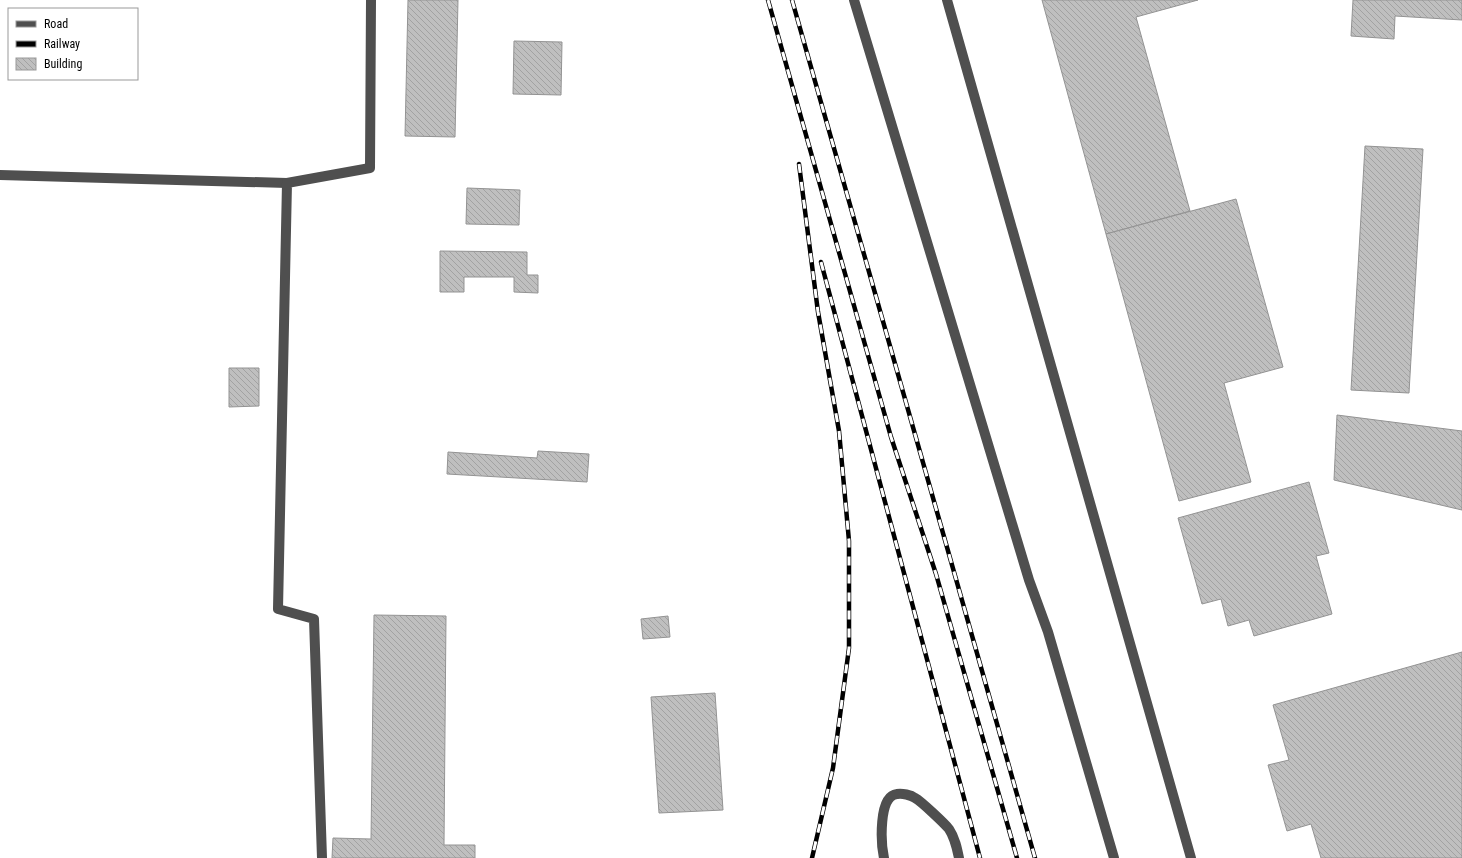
<svg xmlns="http://www.w3.org/2000/svg" width="1462" height="858" font-family="'Roboto Condensed',sans-serif">
	<defs>
		<pattern id="building-back-hatch" width="6" height="6" patternUnits="userSpaceOnUse"><rect width="6" height="6" fill="#bfbfbf"/><path d="M-1 5l2 2M0 0l6 6M5-1l2 2" fill="none" stroke="#a2a2a2"/></pattern>
	</defs>
	<rect width="100%" height="100%" fill="#fff"/>
	<!-- building -->
	<g fill="url(#building-back-hatch)" stroke="#939393">
		<path d="M 408,0 L 458,0 L 455,137 L 405,136 Z"/>
		<path d="M 1042,0 L 1198,0 L 1136,17 L 1190,211 L 1106,234 Z"/>
		<path d="M 1353,0 L 1462,0 L 1462,20 L 1395,16 L 1394,39 L 1351,36 Z"/>
		<path d="M 514,41 L 562,42 L 561,95 L 513,94 Z"/>
		<path d="M 1365,146 L 1423,149 L 1409,393 L 1351,390 Z"/>
		<path d="M 467,188 L 520,190 L 519,225 L 466,224 Z"/>
		<path d="M 1236,199 L 1283,367 L 1224,383 L 1251,482 L 1179,501 L 1106,234 Z"/>
		<path d="M 440,251 L 527,252 L 527,275 L 538,275 L 538,293 L 514,292 L 514,277 L 464,277 L 464,292 L 440,292 Z"/>
		<path d="M 229,368 L 259,368 L 259,406 L 229,407 Z"/>
		<path d="M 1337,415 L 1462,431 L 1462,510 L 1334,480 Z"/>
		<path d="M 538,451 L 589,454 L 587,482 L 447,474 L 448,452 L 537,458 Z"/>
		<path d="M 1309,482 L 1329,553 L 1316,556 L 1332,614 L 1254,636 L 1249,620 L 1228,626 L 1221,599 L 1202,604 L 1178,518 Z"/>
		<path d="M 374,615 L 446,616 L 444,845 L 475,845 L 475,858 L 332,858 L 333,838 L 371,839 Z"/>
		<path d="M 668,616 L 670,637 L 643,639 L 641,619 Z"/>
		<path d="M 1462,652 L 1462,858 L 1321,858 L 1311,824 L 1287,831 L 1268,765 L 1289,760 L 1273,705 Z"/>
		<path d="M 715,693 L 723,810 L 659,813 L 651,697 Z"/>
	</g>
	<g fill="none" stroke-linecap="round" stroke-linejoin="round">
		<!-- minor -->
		<g stroke="#4f4f4f" stroke-width="10">
			<path d="M 854,0 L 1029,580 L 1048,632 L 1114,858"/>
			<path d="M 947,0 L 1191,858"/>
			<path d="M 0,175 L 287,183"/>
			<path d="M 322,858 L 314,619 L 278,609 L 287,183 L 370,168 L 371,0"/>
			<path d="M 884,858 C 881,844 878,796 897,794 C 902,793 911,795 915,798 C 921,801 945,824 949,829 C 955,838 957,848 959,858"/>
		</g>
		<defs>
			<g id="rail">
				<path d="M 768,0 L 891,437 L 936,574 L 1017,858"/>
				<path d="M 792,0 L 1035,858"/>
				<path d="M 799,164 L 818,312 L 839,431 L 849,541 L 849,648 L 833,768 L 812,858"/>
				<path d="M 821,262 L 980,858"/>
			</g>
		</defs>
		<!-- rail casing -->
		<use href="#rail" stroke="#000" stroke-width="4.5"/>
		<!-- rail -->
		<use href="#rail" stroke="#fff" stroke-width="3" stroke-dasharray="9" stroke-linecap="butt"/>
	</g>
	<!-- legend -->
	<rect x="8" y="8" width="130" height="72" fill="#ffffff" stroke="#999999"/>
	<rect x="16" y="21" width="20" height="6" fill="#4f4f4f" stroke="#999999"/>
	<text x="44" y="28" font-size="12" fill="#000000">Road</text>
	<rect x="16" y="41" width="20" height="6" fill="#000000" stroke="#999999"/>
	<text x="44" y="48" font-size="12" fill="#000000">Railway</text>
	<rect x="16" y="58" width="20" height="12" fill="url(#building-back-hatch)" stroke="#999999"/>
	<text x="44" y="68" font-size="12" fill="#000000">Building</text>
</svg>
